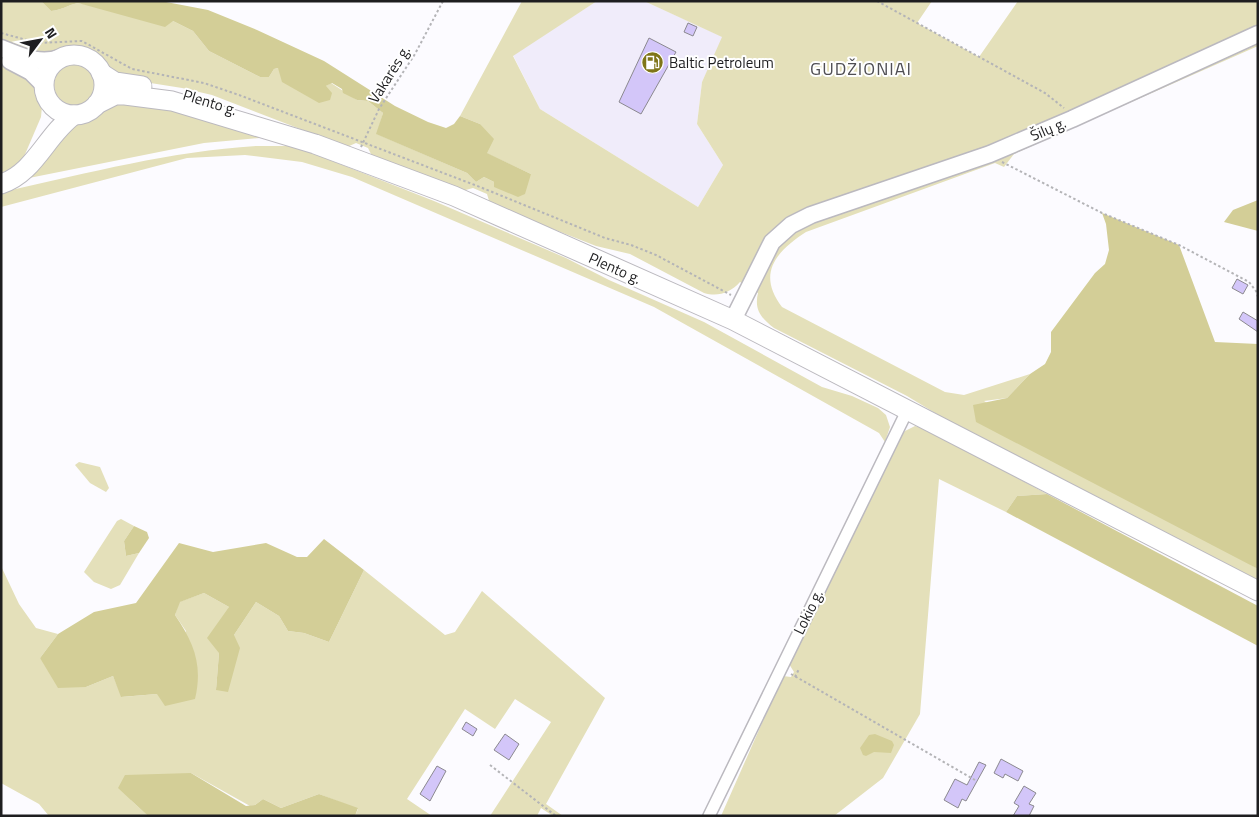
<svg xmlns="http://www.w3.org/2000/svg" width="1259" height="817" font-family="'Titillium Web',sans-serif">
	<rect width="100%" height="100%" fill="#fcfbff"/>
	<!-- built -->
	<path fill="#f0ecfa" d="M 597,1 L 644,1 L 723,37 L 702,82 L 697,124 L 723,165 L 698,207 L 540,109 L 513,55 Z"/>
	<!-- green -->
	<g fill="#e4e0ba">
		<path d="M 1,1 L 41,1 L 51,11 C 63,10 67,5 78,3 L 173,21 L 193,31 L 209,51 L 260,77 L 269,77 L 274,69 L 278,68 L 326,86 L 331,83 L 357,100 L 368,101 L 383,113 L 377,134 L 467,173 L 476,182 L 484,177 L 494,182 L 531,174 L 486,153 L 480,124 L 460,116 L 522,1 L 597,1 L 513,56 L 540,109 L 698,207 L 723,165 L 697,124 L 702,82 L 722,37 L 644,1 L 932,1 L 917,23 L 979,57 L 1018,1 L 1258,1 L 1258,46 L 1014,154 L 1004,167 L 995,163 L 806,232 C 777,251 756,273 782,307 L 945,392 L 964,395 L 1030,374 L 1007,398 L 984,401 L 1258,569 L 1258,583 L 955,425 L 907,396 L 774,328 C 761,318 754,310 758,293 L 740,282 C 730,293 718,297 704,293 L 630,254 L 596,246 L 495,206 L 490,204 L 487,194 L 473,188 L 462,191 L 372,156 L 368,148 L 356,143 L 347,147 L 212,95 L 182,88 L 119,78 C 107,72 103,58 91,52 C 70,43 58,60 41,57 C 28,54 14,46 1,41 Z"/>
		<path d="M 1,62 L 21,70 L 36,85 L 42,106 L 41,117 L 23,159 L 13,168 L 1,173 Z"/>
		<circle cx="75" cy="85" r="21"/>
		<path d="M 133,99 L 271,137 L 204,143 L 29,178 L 73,122 C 94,120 90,116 104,106 C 111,101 125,101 133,99 Z"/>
		<path d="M 257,146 L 294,146 L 434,201 L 566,258 L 609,280 L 704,322 L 822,387 L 852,396 L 878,408 L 886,415 L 890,427 L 885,442 L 879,433 L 654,307 L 352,177 L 302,162 L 245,155 L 187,158 L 1,207 L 1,192 L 7,191 C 89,173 172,151 257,146 Z"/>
		<path d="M 915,426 L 929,430 L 1047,494 L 1017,496 L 1006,512 L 939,479 L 920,714 L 883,778 L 834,816 L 721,816 L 781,680 L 783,676 L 791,677 L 794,672 L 789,664 L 897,442 L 905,431 Z"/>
		<path d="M 79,462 L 100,467 L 109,488 L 106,492 L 90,483 L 75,465 Z"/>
		<path d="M 121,519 L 134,526 L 124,541 L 126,556 L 139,553 L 120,585 L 111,589 L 94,582 L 84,572 L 117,521 Z"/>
		<path d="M 1,566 L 19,604 L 36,628 L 58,634 L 40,658 L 86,687 L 113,676 L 122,697 L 157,694 L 186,631 L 175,615 L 179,602 L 204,593 L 229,607 L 219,653 L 216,690 L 234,635 L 256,602 L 279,616 L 288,631 L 304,633 L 329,642 L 364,570 L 445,635 L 455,632 L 482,591 L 605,698 L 546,804 L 563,816 L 553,816 L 541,808 L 537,816 L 490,816 L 551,722 L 515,699 L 495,729 L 465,709 L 407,799 L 432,816 L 355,816 L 358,809 L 319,794 L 281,808 L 263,799 L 255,805 L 250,806 L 191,773 L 131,800 L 148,816 L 49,816 L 39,804 L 1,783 Z"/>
	</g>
	<!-- forest -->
	<g fill="#d3ce97">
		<path d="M 41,1 L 161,1 L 208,10 L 257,30 L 324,61 L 395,106 L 428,122 L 446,128 L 454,124 L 460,116 L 480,124 L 494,139 L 487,153 L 531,174 L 525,194 L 518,197 L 494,187 L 494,182 L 484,177 L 476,182 L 467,173 L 376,134 L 383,113 L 368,101 L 357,100 L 343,93 L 342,89 L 332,83 L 326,86 L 332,93 L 330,100 L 319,103 L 282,82 L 278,68 L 274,69 L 269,77 L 260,77 L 209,51 L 193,31 L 173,21 L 165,27 L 78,3 C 67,5 63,10 51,11 Z"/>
		<path d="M 1258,200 L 1258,231 L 1224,222 L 1233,210 Z"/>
		<path d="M 1102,213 L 1179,245 L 1215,342 L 1258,344 L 1258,569 L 976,422 L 973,405 L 1007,398 L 1030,374 L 1045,364 L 1051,352 L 1051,332 L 1095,273 L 1105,264 L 1109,250 L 1106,224 Z"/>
		<path d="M 1047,494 L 1258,606 L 1258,646 L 1006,512 L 1017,496 Z"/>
		<path d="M 134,526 L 147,532 L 149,538 L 139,553 L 126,556 L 124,541 Z"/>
		<path d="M 324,539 L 364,570 L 329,642 L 304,633 L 288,631 L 279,616 L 256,602 L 234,635 L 240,648 L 228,692 L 216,690 L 219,653 L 207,638 L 229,607 L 204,593 L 180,602 L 175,615 C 194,643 203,665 195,699 L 165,706 L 157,694 L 121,697 L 113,676 L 86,687 L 58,688 L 40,658 L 58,634 L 94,612 L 136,603 L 179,543 L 213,552 L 266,543 L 297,557 L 307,557 Z"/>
		<path d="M 191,773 L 246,806 L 255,805 L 263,799 L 281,808 L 319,794 L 358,808 L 355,816 L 148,816 L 118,788 L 125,775 Z"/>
	</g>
	<!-- water -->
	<path fill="#d4cf98" d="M 875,734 L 892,741 L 894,745 L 891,753 L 874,752 L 866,756 L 863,755 L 860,748 L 869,735 Z"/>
	<!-- building -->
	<g fill="#d3c6f9" stroke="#8b898f">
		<path d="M 688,23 L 697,27 L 693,36 L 684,32 Z"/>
		<path d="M 649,38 L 676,52 L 641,114 L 619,102 Z"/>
		<path d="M 1237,279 L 1248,285 L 1243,294 L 1232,288 Z"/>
		<path d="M 1243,312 L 1258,321 L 1258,332 L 1239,319 Z"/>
		<path d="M 466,722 L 477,729 L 473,736 L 462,729 Z"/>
		<path d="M 505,734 L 519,744 L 509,760 L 494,750 Z"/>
		<path d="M 1001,759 L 1023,771 L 1018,781 L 1005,774 L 1003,778 L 994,773 Z"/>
		<path d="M 979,762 L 986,765 L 966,801 L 962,799 L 958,808 L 944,800 L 955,779 L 967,785 Z"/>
		<path d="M 437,766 L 446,771 L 430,801 L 420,794 Z"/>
		<path d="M 1024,786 L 1036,793 L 1029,804 L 1034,806 L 1029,816 L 1013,816 L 1019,806 L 1014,803 Z"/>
	</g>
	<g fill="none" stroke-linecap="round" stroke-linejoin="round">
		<defs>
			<path id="minor" d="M 709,816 L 908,409"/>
			<g id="secondary">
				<path d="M 1,48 C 22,56 38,65 60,58"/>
				<path d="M 10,61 L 31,72 L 44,85"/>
				<path d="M 733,320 L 772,242 L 791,225 L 811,215 L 990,154 L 1072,119 L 1258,34"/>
			</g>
			<g id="trunk">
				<circle cx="74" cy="85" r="30"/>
				<path d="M 101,73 L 115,82 L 142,86"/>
				<path d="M 97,104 L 115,95 L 125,95 L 172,101 L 315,144 L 454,196 L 733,320 L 1258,591"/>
				<path d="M 1,184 C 35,173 46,135 74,115"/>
			</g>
		</defs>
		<!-- minor casing -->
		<use href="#minor" stroke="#bbb9bf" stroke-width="14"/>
		<!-- secondary casing -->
		<use href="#secondary" stroke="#bbb9bf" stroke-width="19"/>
		<!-- trunk casing -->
		<use href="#trunk" stroke="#bbb9bf" stroke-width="21"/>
		<!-- path -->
		<g stroke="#b4b4b7" stroke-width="2" stroke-dasharray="2.5 2.5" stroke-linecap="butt">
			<path d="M 877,1 L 1045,93 L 1064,108"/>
			<path d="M 1,33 L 38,43 L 82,41 L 132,69 L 204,83 L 239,95 L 480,187 L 605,238 L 631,245 L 656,255 L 731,295"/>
			<path d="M 361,147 L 379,109 L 415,54 L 443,1"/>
			<path d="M 1002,162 L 1102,213 L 1179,245 L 1249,282 L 1256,291 L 1258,297"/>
			<path d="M 791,674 L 975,780"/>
			<path d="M 795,677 L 799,669"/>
			<path d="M 490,765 L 556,816"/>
		</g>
		<!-- minor -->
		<use href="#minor" stroke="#fff" stroke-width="11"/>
		<!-- secondary -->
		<use href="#secondary" stroke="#fff" stroke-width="16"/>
		<!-- trunk -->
		<use href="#trunk" stroke="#fff" stroke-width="19"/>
	</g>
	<!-- icons -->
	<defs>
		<symbol id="fuel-disc" viewBox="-11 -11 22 22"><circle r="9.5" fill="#7f7518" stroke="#fff"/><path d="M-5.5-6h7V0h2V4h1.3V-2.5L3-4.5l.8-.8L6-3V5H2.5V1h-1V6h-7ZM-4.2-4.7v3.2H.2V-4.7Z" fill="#fff"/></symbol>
	</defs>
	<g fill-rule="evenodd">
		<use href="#fuel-disc" x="640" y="50" width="25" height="25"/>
	</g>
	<g text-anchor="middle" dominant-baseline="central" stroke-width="4" stroke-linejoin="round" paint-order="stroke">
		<!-- poi labels -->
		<g font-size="15" fill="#1e1e20" stroke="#fff" text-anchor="start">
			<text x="669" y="62">Baltic Petroleum</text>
		</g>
		<!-- street labels -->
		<g font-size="15" fill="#1e1e20" stroke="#fff">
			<text transform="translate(389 74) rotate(-58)">Vakarės g.</text>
			<text transform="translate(210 102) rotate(17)">Plento g.</text>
			<text transform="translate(1048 129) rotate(-23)">Šilų g.</text>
			<text transform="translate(615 268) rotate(24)">Plento g.</text>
			<text transform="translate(808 612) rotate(-64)">Lokio g.</text>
		</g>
		<!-- quarter labels -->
		<g font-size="18" letter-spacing="1" fill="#504f54" stroke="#fff">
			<text x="861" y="68">GUDŽIONIAI</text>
		</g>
	</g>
	<!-- border -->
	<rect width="1259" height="817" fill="none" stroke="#1e1e20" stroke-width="5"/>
	<!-- north arrow -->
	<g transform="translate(40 40) rotate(58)" stroke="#ffffff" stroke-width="4" paint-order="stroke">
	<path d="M0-4L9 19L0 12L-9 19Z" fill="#1e1e20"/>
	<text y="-8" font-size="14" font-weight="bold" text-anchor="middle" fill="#1e1e20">N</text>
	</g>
</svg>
